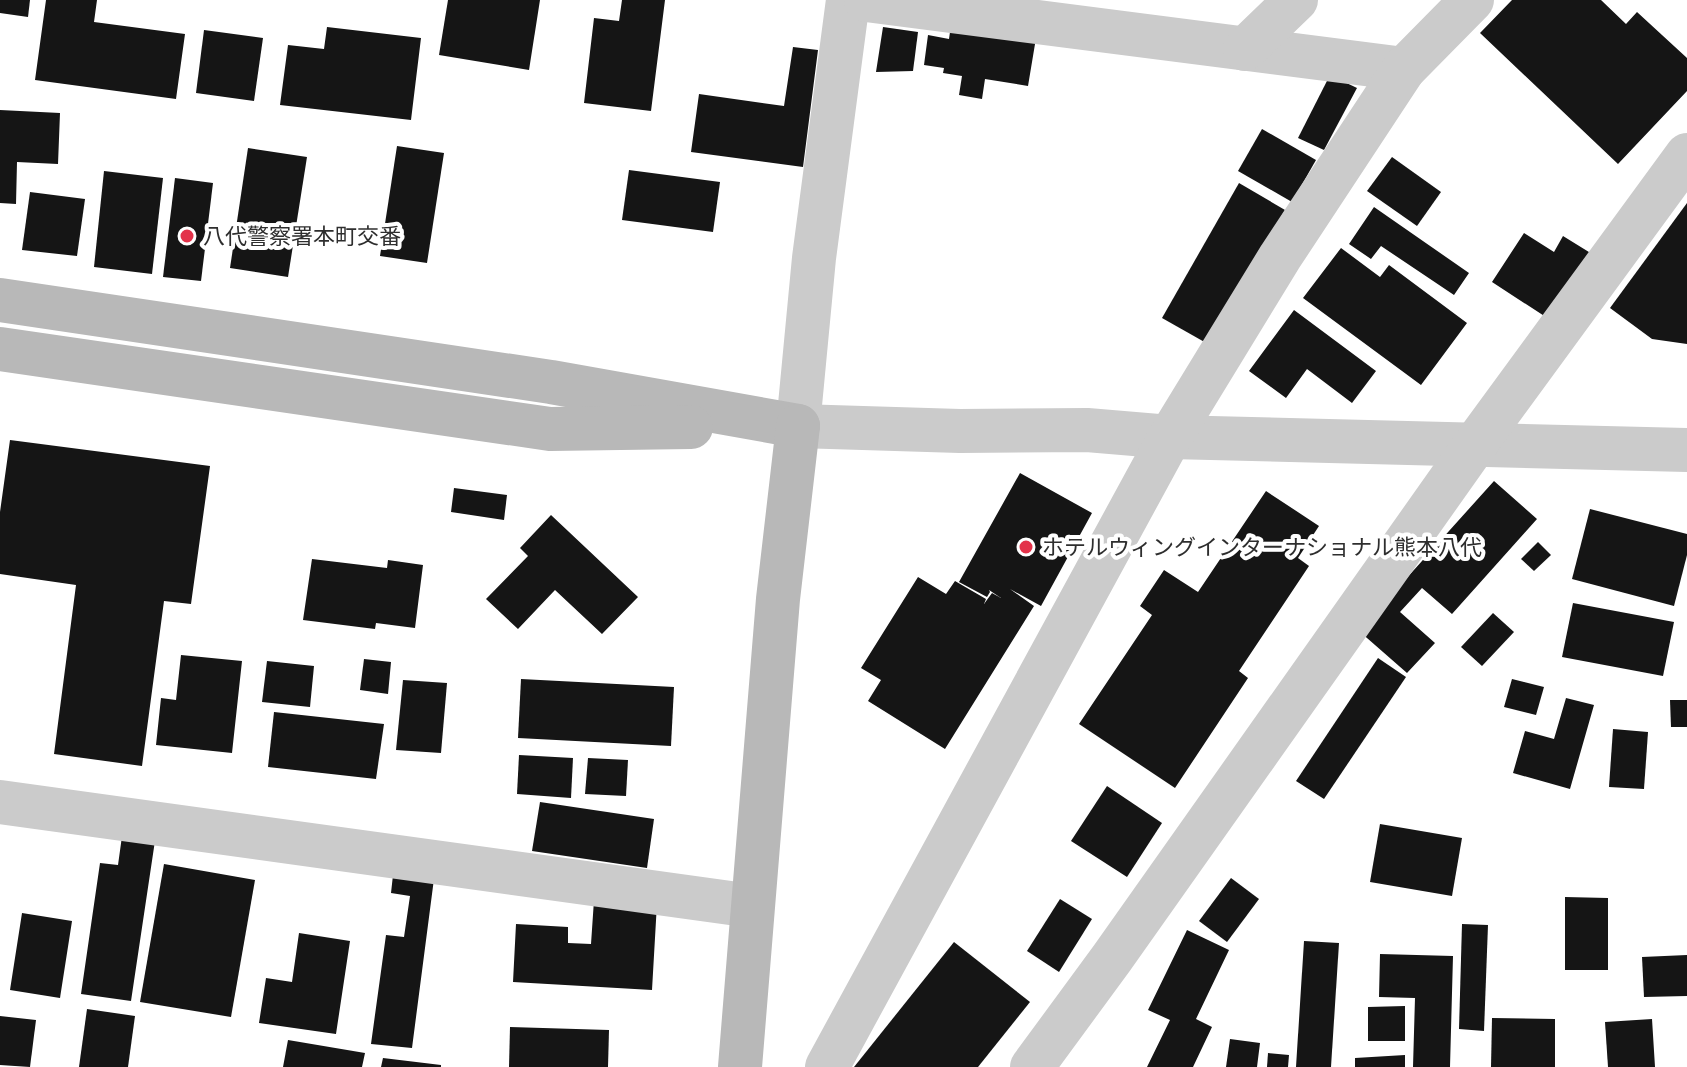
<svg xmlns="http://www.w3.org/2000/svg" width="1687" height="1067" font-family="'Roboto Condensed','Noto Sans JP',sans-serif">
	<rect width="100%" height="100%" fill="#fff"/>
	<!-- building -->
	<g fill="#151515">
		<path d="M 0,0 L 30,0 L 28,17 L 0,13 Z"/>
		<path d="M 46,0 L 97,0 L 94,22 L 185,34 L 176,99 L 35,80 Z"/>
		<path d="M 448,0 L 540,0 L 529,70 L 439,55 Z"/>
		<path d="M 622,0 L 665,0 L 651,111 L 584,103 L 594,18 L 619,21 Z"/>
		<path d="M 1512,0 L 1601,0 L 1626,24 L 1637,12 L 1687,58 L 1687,91 L 1618,164 L 1480,33 Z"/>
		<path d="M 951,25 L 1036,38 L 1028,86 L 985,79 L 982,99 L 959,95 L 962,76 L 943,73 L 944,68 L 924,65 L 928,35 L 949,39 Z"/>
		<path d="M 327,27 L 421,38 L 411,120 L 280,105 L 288,45 L 324,49 Z"/>
		<path d="M 883,27 L 918,32 L 913,71 L 876,72 Z"/>
		<path d="M 204,30 L 263,38 L 254,101 L 196,93 Z"/>
		<path d="M 793,47 L 818,50 L 803,167 L 691,152 L 699,94 L 784,106 Z"/>
		<path d="M 1330,75 L 1357,88 L 1324,150 L 1298,138 Z"/>
		<path d="M 0,110 L 60,113 L 58,164 L 17,162 L 16,204 L 0,203 Z"/>
		<path d="M 1262,129 L 1316,160 L 1292,202 L 1238,171 Z"/>
		<path d="M 397,146 L 444,153 L 427,263 L 380,256 Z"/>
		<path d="M 248,148 L 307,157 L 288,277 L 230,268 Z"/>
		<path d="M 1392,157 L 1441,192 L 1417,226 L 1367,191 Z"/>
		<path d="M 629,170 L 720,182 L 713,232 L 622,220 Z"/>
		<path d="M 104,171 L 163,178 L 152,274 L 94,267 Z"/>
		<path d="M 175,178 L 213,183 L 201,281 L 163,277 Z"/>
		<path d="M 1239,183 L 1285,210 L 1208,344 L 1162,318 Z"/>
		<path d="M 30,192 L 85,199 L 77,256 L 22,250 Z"/>
		<path d="M 1687,203 L 1687,344 L 1652,339 L 1610,308 Z"/>
		<path d="M 1374,207 L 1469,273 L 1454,295 L 1381,246 L 1371,259 L 1349,244 Z"/>
		<path d="M 1524,233 L 1554,252 L 1563,236 L 1597,257 L 1555,323 L 1492,282 Z"/>
		<path d="M 1341,248 L 1380,277 L 1389,265 L 1467,323 L 1421,385 L 1303,298 Z"/>
		<path d="M 1294,310 L 1376,371 L 1352,403 L 1307,369 L 1286,398 L 1249,371 Z"/>
		<path d="M 10,440 L 210,466 L 191,604 L 164,601 L 142,766 L 54,754 L 76,585 L 0,574 L 0,512 Z"/>
		<path d="M 1020,473 L 1092,513 L 1041,606 L 1010,589 L 1034,606 L 945,749 L 868,701 L 881,680 L 861,668 L 918,577 L 946,594 L 955,581 L 986,599 L 984,604 L 992,593 L 1001,598 L 989,590 L 990,592 L 987,597 L 959,582 Z"/>
		<path d="M 1494,481 L 1537,519 L 1452,614 L 1422,588 L 1400,612 L 1435,643 L 1407,673 L 1359,631 Z"/>
		<path d="M 454,488 L 507,495 L 504,520 L 451,512 Z"/>
		<path d="M 1266,491 L 1319,526 L 1298,558 L 1309,566 L 1239,671 L 1248,678 L 1175,788 L 1079,724 L 1152,615 L 1140,606 L 1164,570 L 1198,592 Z"/>
		<path d="M 1590,509 L 1687,534 L 1687,555 L 1674,606 L 1572,579 Z"/>
		<path d="M 551,515 L 638,597 L 602,634 L 555,590 L 518,629 L 486,599 L 528,556 L 520,548 Z"/>
		<path d="M 1538,542 L 1551,555 L 1534,571 L 1521,559 Z"/>
		<path d="M 312,559 L 387,568 L 388,560 L 423,565 L 415,628 L 376,623 L 375,629 L 303,620 Z"/>
		<path d="M 1573,603 L 1674,622 L 1663,676 L 1562,657 Z"/>
		<path d="M 1493,613 L 1514,632 L 1482,666 L 1461,647 Z"/>
		<path d="M 181,655 L 242,661 L 232,753 L 156,745 L 161,698 L 176,700 Z"/>
		<path d="M 1378,658 L 1406,677 L 1324,799 L 1296,781 Z"/>
		<path d="M 364,659 L 391,662 L 388,694 L 360,690 Z"/>
		<path d="M 267,661 L 314,666 L 310,707 L 262,702 Z"/>
		<path d="M 521,679 L 674,687 L 671,746 L 518,738 Z"/>
		<path d="M 1512,679 L 1544,687 L 1536,715 L 1504,707 Z"/>
		<path d="M 403,680 L 447,683 L 441,753 L 396,750 Z"/>
		<path d="M 1566,698 L 1594,705 L 1570,789 L 1513,773 L 1525,731 L 1554,739 Z"/>
		<path d="M 1670,700 L 1687,700 L 1687,727 L 1671,727 Z"/>
		<path d="M 274,712 L 384,724 L 376,779 L 268,767 Z"/>
		<path d="M 1613,729 L 1648,732 L 1644,789 L 1609,787 Z"/>
		<path d="M 519,755 L 573,758 L 571,798 L 517,794 Z"/>
		<path d="M 588,758 L 628,760 L 626,796 L 585,794 Z"/>
		<path d="M 1107,786 L 1162,823 L 1127,877 L 1071,841 Z"/>
		<path d="M 540,802 L 654,819 L 647,868 L 532,851 Z"/>
		<path d="M 1380,824 L 1462,838 L 1452,896 L 1370,882 Z"/>
		<path d="M 123,829 L 156,834 L 131,1001 L 81,994 L 100,863 L 118,865 Z"/>
		<path d="M 164,864 L 255,880 L 231,1017 L 140,1002 Z"/>
		<path d="M 394,866 L 435,871 L 412,1048 L 371,1044 L 386,935 L 404,937 L 410,896 L 391,893 Z"/>
		<path d="M 1231,878 L 1259,899 L 1227,942 L 1199,921 Z"/>
		<path d="M 1565,897 L 1608,898 L 1608,970 L 1565,970 Z"/>
		<path d="M 1060,899 L 1092,919 L 1059,972 L 1027,951 Z"/>
		<path d="M 594,900 L 657,903 L 652,990 L 513,982 L 516,924 L 568,927 L 568,943 L 591,944 Z"/>
		<path d="M 22,913 L 72,921 L 60,998 L 10,990 Z"/>
		<path d="M 1462,924 L 1488,925 L 1484,1031 L 1459,1029 Z"/>
		<path d="M 1187,930 L 1229,950 L 1196,1019 L 1212,1027 L 1193,1067 L 1147,1067 L 1170,1020 L 1148,1010 Z"/>
		<path d="M 299,933 L 350,941 L 336,1034 L 259,1023 L 266,978 L 292,982 Z"/>
		<path d="M 1304,941 L 1339,943 L 1331,1067 L 1296,1067 Z"/>
		<path d="M 954,942 L 1030,1002 L 978,1067 L 854,1067 Z"/>
		<path d="M 1380,954 L 1453,956 L 1450,1067 L 1413,1067 L 1415,998 L 1379,997 Z"/>
		<path d="M 1687,955 L 1687,996 L 1644,997 L 1642,957 Z"/>
		<path d="M 1405,1006 L 1405,1041 L 1368,1041 L 1368,1007 Z"/>
		<path d="M 87,1009 L 135,1016 L 128,1067 L 79,1067 Z"/>
		<path d="M 0,1016 L 36,1020 L 30,1067 L 0,1065 Z"/>
		<path d="M 1492,1018 L 1555,1019 L 1555,1067 L 1491,1067 Z"/>
		<path d="M 1652,1019 L 1655,1067 L 1608,1067 L 1605,1022 Z"/>
		<path d="M 510,1027 L 609,1030 L 608,1067 L 509,1067 Z"/>
		<path d="M 1230,1039 L 1260,1043 L 1257,1067 L 1226,1067 Z"/>
		<path d="M 288,1040 L 365,1053 L 362,1067 L 283,1067 Z"/>
		<path d="M 1268,1053 L 1289,1055 L 1288,1067 L 1267,1067 Z"/>
		<path d="M 1405,1055 L 1405,1067 L 1355,1067 L 1355,1058 Z"/>
		<path d="M 383,1058 L 441,1065 L 441,1067 L 381,1067 Z"/>
	</g>
	<g fill="none" stroke-linecap="round" stroke-linejoin="round">
		<!-- street -->
		<g stroke="#cbcbcb" stroke-width="44">
			<path d="M 848,0 L 814,258 L 798,426 L 960,431 L 1087,430 L 1170,437 L 1687,450"/>
			<path d="M 866,0 L 1404,69"/>
			<path d="M 1245,49 L 1296,0"/>
			<path d="M 0,802 L 752,906"/>
			<path d="M 827,1067 L 1170,437 L 1280,257 L 1404,69 L 1472,0"/>
			<path d="M 1032,1067 L 1112,958 L 1474,446 L 1687,155"/>
		</g>
		<!-- secondary -->
		<g stroke="#b8b8b8" stroke-width="44">
			<path d="M 0,300 L 551,382 L 798,426"/>
			<path d="M 0,349 L 550,429 L 691,427"/>
			<path d="M 740,1067 L 778,599 L 798,426"/>
		</g>
	</g>
	<!-- markers -->
	<g fill="#e3324a" stroke="#fff" stroke-width="3">
		<circle cx="187" cy="236" r="8"/>
		<circle cx="1026" cy="547" r="8"/>
	</g>
	<g text-anchor="middle" dominant-baseline="central" stroke-width="8" stroke-linejoin="round" paint-order="stroke">
		<!-- poi labels -->
		<g font-size="22" fill="#2e2e2e" stroke="#fff" text-anchor="start">
			<text x="203" y="236">八代警察署本町交番</text>
			<text x="1042" y="547">ホテルウィングインターナショナル熊本八代</text>
		</g>
	</g>
</svg>
